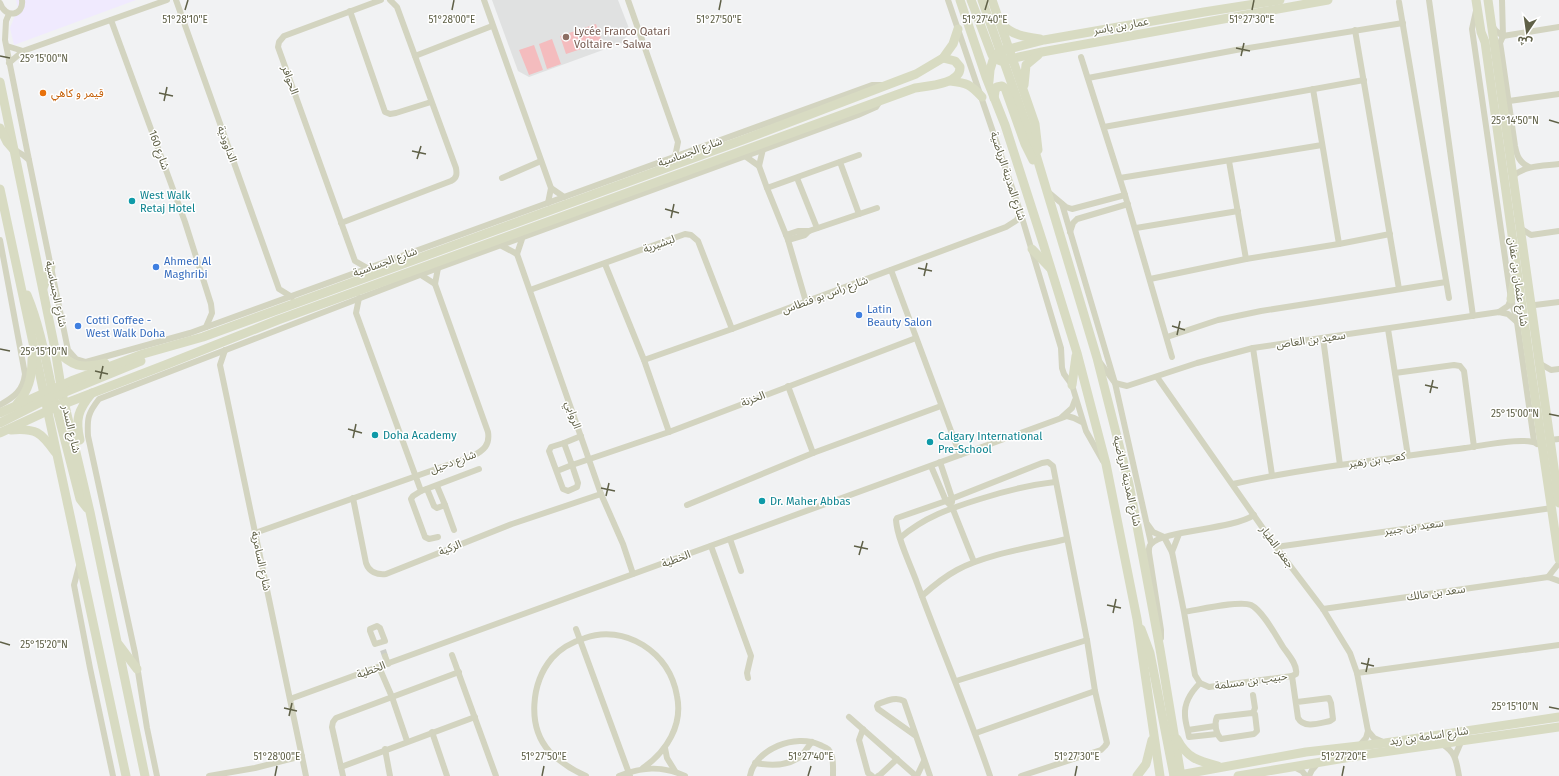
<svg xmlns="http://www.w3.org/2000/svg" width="1559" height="776" font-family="'Fira Sans','Noto Sans Arabic',sans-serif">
	<rect width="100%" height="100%" fill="#f1f2f3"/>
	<!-- commercial -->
	<path fill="#f0eafe" d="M 16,0 L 136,0 L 14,45 L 10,28 L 18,8 Z"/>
	<!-- education -->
	<path fill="#e0e1e1" d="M 492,0 L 618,0 L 630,31 L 622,43 L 529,77 L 518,71 Z"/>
	<!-- green -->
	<g fill="#f4bcbe">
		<path d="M 596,24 L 602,42 L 566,54 L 560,36 Z"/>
		<path d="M 552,39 L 561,64 L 547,69 L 539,44 Z"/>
		<path d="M 534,45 L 543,70 L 529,75 L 519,50 Z"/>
	</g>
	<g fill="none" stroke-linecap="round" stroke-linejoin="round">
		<!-- street-tunnel -->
		<path stroke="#cccec8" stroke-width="6" stroke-dasharray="6 3" stroke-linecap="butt" d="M 383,650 L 385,656"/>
		<!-- street -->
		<g stroke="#d3d4c0" stroke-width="6">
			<path d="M 176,0 L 279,289 L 292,297"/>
			<path d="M 484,0 L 551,188 L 564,197"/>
			<path d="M 628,0 L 678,142 L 675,157"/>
			<path d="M 948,0 L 1020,211 L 1061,348 L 1062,368 L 1064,374 L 1072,385 L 1086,431 L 1103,461"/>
			<path d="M 1429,0 L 1473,316"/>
			<path d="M 1502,0 L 1503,36 L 1500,43 L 1501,49 L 1515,146 C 1517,156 1519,162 1529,167"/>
			<path d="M 1399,2 L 1449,298"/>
			<path d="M 0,3 C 5,19 24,16 22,0"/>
			<path d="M 350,11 L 385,112 L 390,114 L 396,113 L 431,102"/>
			<path d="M 1476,11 L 1472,29 L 1511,299 L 1517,322 L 1534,441"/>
			<path d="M 9,14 L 6,21 L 5,40 L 29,160"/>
			<path d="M 111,20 L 185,222 L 211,304 L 212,313 L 206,327"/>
			<path d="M 1493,27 L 1496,31 L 1503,36 L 1559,27"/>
			<path d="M 1355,30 L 1399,289"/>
			<path d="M 7,46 L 23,51"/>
			<path d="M 415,56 L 492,26"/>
			<path d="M 1081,57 L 1125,195 L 1172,357"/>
			<path d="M 9,63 L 23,51 L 167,0"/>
			<path d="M 1088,78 L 1236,50 L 1403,23"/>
			<path d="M 1313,89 L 1339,244"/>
			<path d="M 1509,101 L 1559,94"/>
			<path d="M 1104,127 L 1364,80"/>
			<path d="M 763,149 L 759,166 L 767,188 L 788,240 L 806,302"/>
			<path d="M 15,150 L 23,155 L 29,160 L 68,350 L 76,359 L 86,362 L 190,333 L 872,85 L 881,85"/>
			<path d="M 745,156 L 759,166"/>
			<path d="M 1229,161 L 1246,259"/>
			<path d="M 840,162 L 859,214"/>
			<path d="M 1513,176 C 1526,165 1543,166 1559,164"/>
			<path d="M 502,178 L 541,161"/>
			<path d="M 797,178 L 817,228"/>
			<path d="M 1120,178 L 1322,145"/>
			<path d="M 767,188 L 859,155"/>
			<path d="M 1047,191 L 1066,207 L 1072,209 L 1125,195"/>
			<path d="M 548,203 L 551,188"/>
			<path d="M 1062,204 L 1115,383 L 1151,543"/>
			<path d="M 341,223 L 451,181 C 457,178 457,174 456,168 L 397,7 L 390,0"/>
			<path d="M 1136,228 L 1238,211"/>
			<path d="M 1520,228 L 1531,235 L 1559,231"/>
			<path d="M 1070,232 L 1073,223 L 1077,219 L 1128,204"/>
			<path d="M 786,235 L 798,231 L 809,231"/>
			<path d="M 522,239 L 517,254 L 601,494 L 623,544 L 633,574"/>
			<path d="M 0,240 L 25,374 C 23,391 14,397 0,405"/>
			<path d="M 788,240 L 805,235 L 809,231 L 877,208"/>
			<path d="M 502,246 L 517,254"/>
			<path d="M 605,264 L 644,360 L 669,432"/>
			<path d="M 369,269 L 355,261 L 278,47 L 279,42 L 284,36 L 381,0"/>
			<path d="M 891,270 L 960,455"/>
			<path d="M 421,275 L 435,284"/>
			<path d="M 1150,279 L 1246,259 L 1339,244 L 1390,234"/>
			<path d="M 530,290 L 685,234 L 691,235 L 698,241 L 732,329"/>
			<path d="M 359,298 L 356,313 L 421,491 L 413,496 L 411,499 L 425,537 L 429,539 L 438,537"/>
			<path d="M 1535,305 L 1559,302"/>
			<path d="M 1499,312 L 1508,306 L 1511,299"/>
			<path d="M 1388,329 L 1408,456"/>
			<path d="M 1167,337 L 1218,320 L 1261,311 L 1446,282"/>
			<path d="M 1323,338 L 1340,465"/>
			<path d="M 1253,348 L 1272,475"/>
			<path d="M 225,350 L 220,365 L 306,776"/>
			<path d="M 644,360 L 732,329 L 1006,227 L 1017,220 L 1020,212"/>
			<path d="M 1099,361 L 1115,383 L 1127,386 L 1197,363 L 1253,348 L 1499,312 L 1508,314 L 1517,322"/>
			<path d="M 1539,363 L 1551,370 L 1559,369"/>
			<path d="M 1395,373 L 1454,365 L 1460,366 L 1464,371 L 1474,447"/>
			<path d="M 1157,377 L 1276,547 L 1323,609 L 1350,653 L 1357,673 L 1368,731 L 1374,738 L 1383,742"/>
			<path d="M 788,386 L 813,453"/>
			<path d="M 1062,417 L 1072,408 L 1075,400"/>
			<path d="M 581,436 L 564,443 L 572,465 L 669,432 L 916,338"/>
			<path d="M 1550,440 L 1559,439"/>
			<path d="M 940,462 L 952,498 L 952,502"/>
			<path d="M 931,466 L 946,501 L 952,507 L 974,562"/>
			<path d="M 557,471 L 572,465 L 578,483 L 577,487 L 568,491 L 563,489 L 549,451 L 551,447 L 564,443"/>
			<path d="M 1233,484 C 1309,467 1387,459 1465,448 C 1478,446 1528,436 1537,444"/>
			<path d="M 427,489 L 434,506 L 437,508 L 445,505 L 437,486"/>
			<path d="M 421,491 L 479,469"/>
			<path d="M 353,498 L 366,563 C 369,572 377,575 386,574 L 512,524 L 601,494"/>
			<path d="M 445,505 L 454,530"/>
			<path d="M 687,505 L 813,453 L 941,406"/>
			<path d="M 1148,525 L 1153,532 L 1164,537 L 1172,552 L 1184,612 L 1195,675 L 1200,683 L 1209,687 L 1292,676 L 1296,674 C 1298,665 1288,654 1283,647 C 1276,636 1263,611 1251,605 C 1240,600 1198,610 1184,612"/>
			<path d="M 255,533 L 473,456 C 484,450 490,445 488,432 L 435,284 L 438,268"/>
			<path d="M 900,538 C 924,517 951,508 980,499 C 1005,491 1029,485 1055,482"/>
			<path d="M 730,539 L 741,571"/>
			<path d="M 711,546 L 751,656 L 747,673 L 748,678"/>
			<path d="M 1276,547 L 1552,508"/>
			<path d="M 1172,552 L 1179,534"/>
			<path d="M 79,566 L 74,585 L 90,668 L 113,776"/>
			<path d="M 1548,577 L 1559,563"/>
			<path d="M 922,596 C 933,586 944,577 957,570 C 986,554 1034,547 1067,539"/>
			<path d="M 1323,609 L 1548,577 L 1559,581"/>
			<path d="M 377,626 L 380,628 L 385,641 L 375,644 L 370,631 L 370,629 Z"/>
			<path d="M 576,629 L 630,776"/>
			<path d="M 1161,638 L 1161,630 L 1149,553 C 1149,550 1148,547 1151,544 C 1163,530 1232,530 1254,515"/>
			<path d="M 452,655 L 496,776"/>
			<path d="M 385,656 L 388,664"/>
			<path d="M 379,667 L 392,697 L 407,741"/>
			<path d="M 1357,673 L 1559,645"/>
			<path d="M 1292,676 L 1298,718 C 1304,729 1320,723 1330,721 L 1333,719 L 1331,703 L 1329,698 L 1297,702"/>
			<path d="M 956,681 L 1087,640"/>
			<path d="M 1200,683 C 1192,691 1184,702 1185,715 C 1185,722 1188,730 1189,737 L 1217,734"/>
			<path d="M 1253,695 L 1255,708 L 1253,713"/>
			<path d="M 290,699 L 1067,416 L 1074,418 L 1082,422"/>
			<path d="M 1252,713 L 1255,714 L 1257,731 L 1254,734 L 1221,739 C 1216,734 1214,724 1217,717 Z"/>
			<path d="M 849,717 L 916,776"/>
			<path d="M 863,729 L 859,740 L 868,773 L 872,776"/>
			<path d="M 1188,730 L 1215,726"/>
			<path d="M 432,732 L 447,776"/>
			<path d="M 976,733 L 1095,691"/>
			<path d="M 916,736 L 878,709 L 877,706 L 878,704 C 886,701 896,696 904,701 L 930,776"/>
			<path d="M 1442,744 C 1456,753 1456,760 1459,776"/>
			<path d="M 1360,745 L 1366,738 L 1368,731"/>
			<path d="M 665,748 L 667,758 L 675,771"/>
			<path d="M 385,749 L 390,776"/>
			<path d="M 1455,756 L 1461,742"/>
			<path d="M 755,763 C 771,766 789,767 802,755 C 805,752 808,746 812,742"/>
			<path d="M 341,767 L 475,717"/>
			<path d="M 1294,767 L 1302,771 L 1306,776"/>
			<path d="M 157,776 L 147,728 L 135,653 L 88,436 C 87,418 88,413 99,399 L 438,268 L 858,115 L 876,107 L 880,101"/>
			<path d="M 209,776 L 255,768 L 302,756"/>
			<path d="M 343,776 L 332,727 L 333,722 L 336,718 L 459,672"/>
			<path d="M 586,776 C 572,770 560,762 549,751 C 527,726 531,683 552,658 C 561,648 572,642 585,638 C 604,631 625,634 643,645 C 662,657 673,673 677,696 C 683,725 667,751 643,768"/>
			<path d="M 619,776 C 641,767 662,765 685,776"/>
			<path d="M 750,776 C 755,749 796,733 820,745 C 822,746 826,747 828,749 C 834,756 833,767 833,776"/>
			<path d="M 878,776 L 880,775 L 897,759"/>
			<path d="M 917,776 L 924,761"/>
			<path d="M 990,776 C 968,711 941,648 917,583 C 911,566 897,538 896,520 L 897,518 L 946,501 L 1042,463 L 1048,462 L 1053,466 L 1087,640 L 1095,691 L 1107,743 L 1105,746 L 1101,750 L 1021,776"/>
			<path d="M 1309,776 L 1312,770 L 1318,763"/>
		</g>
		<!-- secondary -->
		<g stroke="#d8dbc2" stroke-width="9">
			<path d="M 960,0 L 986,77 L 1005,125 L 1043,243 L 1077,353 L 1106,464 L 1137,619 L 1160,776"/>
			<path d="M 971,0 L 992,55 L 996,59 L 1001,61 L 1042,52 L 1328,0"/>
			<path d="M 982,0 L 1031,138 L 1097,358 L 1129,484 L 1141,547 L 1160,649 L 1181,776"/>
			<path d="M 992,0 L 1035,124 L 1038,150"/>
			<path d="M 1476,0 L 1481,32 L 1485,42 L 1531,370 L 1559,559"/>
			<path d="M 1488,0 L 1559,503"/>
			<path d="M 1001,23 C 1011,35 1025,37 1040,39"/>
			<path d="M 950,81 C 967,83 970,84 982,97"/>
			<path d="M 989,81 L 990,70 L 993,60 L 999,52 L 1005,50 L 1044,40 L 1204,12 L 1280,0"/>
			<path d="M 0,82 L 55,349 L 62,393 L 90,512 L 145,776"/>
			<path d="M 1024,85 L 1026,65 L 1038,55"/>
			<path d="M 994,98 L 995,91 L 997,87 L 1002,86 L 1005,88 L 1025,144 L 1033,160"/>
			<path d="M 0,128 L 7,142 L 14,150"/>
			<path d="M 0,189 L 126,776"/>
			<path d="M 1032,249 L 1050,268"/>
			<path d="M 43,288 L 51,267"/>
			<path d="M 27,295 C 40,326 46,361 53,394"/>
			<path d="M 1511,299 L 1515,278"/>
			<path d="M 55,349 C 72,367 81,369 105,363"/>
			<path d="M 1072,385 L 1076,356"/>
			<path d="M 55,402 L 80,499 L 87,508"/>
			<path d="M 17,404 C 29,390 32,377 32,359"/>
			<path d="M 48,409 L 49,402 L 53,397 L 141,361"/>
			<path d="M 0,413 L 71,381 L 143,354 L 203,337 L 748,138 L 916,74 L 943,58 L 953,44 L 958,29"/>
			<path d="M 0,423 L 51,397"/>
			<path d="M 11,430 C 36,428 41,432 55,452"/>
			<path d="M 0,433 L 56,407 L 165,365 L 278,320 L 915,88 C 928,86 961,84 960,67 L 955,61 L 943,58"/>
			<path d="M 80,440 C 75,419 78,410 92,393"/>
			<path d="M 1141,629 L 1150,653 L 1174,776"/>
			<path d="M 119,645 L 137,669"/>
			<path d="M 1177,739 C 1187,758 1198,761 1218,766"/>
			<path d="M 1137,776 L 1146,764 L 1152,740"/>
			<path d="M 1174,776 L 1306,752 L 1385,743 L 1559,717"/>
			<path d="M 1238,776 L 1369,754 L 1559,727"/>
		</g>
	</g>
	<!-- ticks -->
	<path fill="none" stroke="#5f6047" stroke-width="1.5" d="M 185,10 L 188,0M 452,10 L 454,0M 719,10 L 721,0M 985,10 L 988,0M 1252,10 L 1254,0M 1236,48 L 1250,51M 0,56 L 10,58M 1241,56 L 1244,43M 159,93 L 173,96M 164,101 L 167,87M 1549,120 L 1559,123M 412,151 L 426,154M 417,159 L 421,146M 665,209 L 679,213M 671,218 L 674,204M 918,268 L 932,271M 924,276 L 927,263M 1172,326 L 1185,330M 1177,335 L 1180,321M 0,349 L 10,351M 95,371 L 108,374M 100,379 L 103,366M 1425,385 L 1438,388M 1430,393 L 1433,380M 1549,414 L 1559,416M 348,429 L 362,433M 353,438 L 356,424M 601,488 L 615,491M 606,496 L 609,483M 854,546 L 868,549M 859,555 L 863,541M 1107,605 L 1121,608M 1113,613 L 1116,599M 0,642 L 10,645M 1361,663 L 1374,666M 1366,672 L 1369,658M 1549,707 L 1559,709M 284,708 L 297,711M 289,716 L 292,703M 275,776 L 277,766M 542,776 L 544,766M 808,776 L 811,766M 1075,776 L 1077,766M 1342,776 L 1344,766"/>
	<!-- markers -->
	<circle fill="#8d6e63" stroke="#fff" stroke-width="1.5" cx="566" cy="37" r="4"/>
	<circle fill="#e8710a" stroke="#fff" stroke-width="1.5" cx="43" cy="93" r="4"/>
	<g fill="#0f9aa8" stroke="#fff" stroke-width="1.5">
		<circle cx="132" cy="201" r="4"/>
		<circle cx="375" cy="435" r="4"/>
		<circle cx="930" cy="442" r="4"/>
		<circle cx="762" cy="501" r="4"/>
	</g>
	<g fill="#3f7fe0" stroke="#fff" stroke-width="1.5">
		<circle cx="156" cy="267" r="4"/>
		<circle cx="859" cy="315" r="4"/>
		<circle cx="78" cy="326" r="4"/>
	</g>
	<g text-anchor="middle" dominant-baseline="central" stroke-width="3" stroke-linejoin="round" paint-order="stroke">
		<!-- street labels -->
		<g font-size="11" fill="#5f6047" stroke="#fff">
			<text transform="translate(1121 26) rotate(-10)">عمار بن ياسر</text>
			<text transform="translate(290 80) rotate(70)">الحوافر</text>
			<text transform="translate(227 144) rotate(70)">الداوودية</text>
			<text transform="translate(159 150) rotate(70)">شارع 160</text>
			<text transform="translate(690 152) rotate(-20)">شارع الجساسية</text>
			<text transform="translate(1008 176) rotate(72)">شارع المدينة الرياضية</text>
			<text transform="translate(659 244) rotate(-20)">لبشيرية</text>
			<text transform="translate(385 262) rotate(-20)">شارع الجساسية</text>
			<text transform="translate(1518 282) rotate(82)">شارع عثمان بن عفان</text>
			<text transform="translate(56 294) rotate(78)">شارع الجساسية</text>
			<text transform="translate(825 295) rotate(-20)">شارع رأس بو فنطاس</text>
			<text transform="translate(1311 340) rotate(-8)">سعيد بن العاص</text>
			<text transform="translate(753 399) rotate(-21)">الخزنة</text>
			<text transform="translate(573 415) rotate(71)">الروابي</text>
			<text transform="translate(71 429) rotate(77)">شارع السدر</text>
			<text transform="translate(1377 460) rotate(-8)">كعب بن زهير</text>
			<text transform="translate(453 462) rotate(-20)">شارع دحيل</text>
			<text transform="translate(1127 481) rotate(77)">شارع المدينة الرياضية</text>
			<text transform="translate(1414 527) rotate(-8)">سعيد بن جبير</text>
			<text transform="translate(1277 547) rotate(54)">جعفر الطيار</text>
			<text transform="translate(450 548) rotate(-22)">الركية</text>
			<text transform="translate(676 559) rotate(-20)">الخطية</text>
			<text transform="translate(261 561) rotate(78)">شارع السامرية</text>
			<text transform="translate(1436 593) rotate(-8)">سعد بن مالك</text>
			<text transform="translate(371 670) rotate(-20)">الخطية</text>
			<text transform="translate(1251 681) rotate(-8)">حبيب بن مسلمة</text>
			<text transform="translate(1429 736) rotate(-8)">شارع اسامة بن زيد</text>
		</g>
		<!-- education labels -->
		<g font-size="11" fill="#785e54" stroke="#fff" text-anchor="start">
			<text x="574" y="31">Lycée Franco Qatari<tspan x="574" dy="13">Voltaire - Salwa</tspan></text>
		</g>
		<!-- food labels -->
		<g font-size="11" fill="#c56008" stroke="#fff" text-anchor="start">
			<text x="51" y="93">قيمر و كاهي</text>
		</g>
		<!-- culture labels -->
		<g font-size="11" fill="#0d838f" stroke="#fff" text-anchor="start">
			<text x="140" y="195">West Walk<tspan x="140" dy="13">Retaj Hotel</tspan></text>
			<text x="383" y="435">Doha Academy</text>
			<text x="938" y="436">Calgary International<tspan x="938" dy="13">Pre-School</tspan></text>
			<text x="770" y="501">Dr. Maher Abbas</text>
		</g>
		<!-- shop labels -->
		<g font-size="11" fill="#366cbe" stroke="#fff" text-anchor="start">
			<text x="164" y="261">Ahmed Al<tspan x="164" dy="13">Maghribi</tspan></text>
			<text x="867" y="309">Latin<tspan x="867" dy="13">Beauty Salon</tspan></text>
			<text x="86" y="320">Cotti Coffee -<tspan x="86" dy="13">West Walk Doha</tspan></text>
		</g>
	</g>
	<g font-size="10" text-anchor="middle" fill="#5f6047" stroke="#fff" stroke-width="3" stroke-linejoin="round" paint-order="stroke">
		<text x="185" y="23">51°28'10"E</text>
		<text x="452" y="23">51°28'00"E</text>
		<text x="719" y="23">51°27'50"E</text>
		<text x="985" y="23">51°27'40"E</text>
		<text x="1252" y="23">51°27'30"E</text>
		<text x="44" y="62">25°15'00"N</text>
		<text x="1515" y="124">25°14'50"N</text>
		<text x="44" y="355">25°15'10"N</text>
		<text x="1515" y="417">25°15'00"N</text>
		<text x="44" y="648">25°15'20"N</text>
		<text x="1515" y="710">25°15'10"N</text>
		<text x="277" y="760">51°28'00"E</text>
		<text x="544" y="760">51°27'50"E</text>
		<text x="811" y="760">51°27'40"E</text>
		<text x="1077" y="760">51°27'30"E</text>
		<text x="1344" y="760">51°27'20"E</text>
	</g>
	<!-- north arrow -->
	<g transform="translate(1527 32) rotate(193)" stroke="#ffffff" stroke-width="3" paint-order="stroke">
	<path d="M0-3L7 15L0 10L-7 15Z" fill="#5f6047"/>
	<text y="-6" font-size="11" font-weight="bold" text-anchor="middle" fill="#5f6047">ش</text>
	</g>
</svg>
